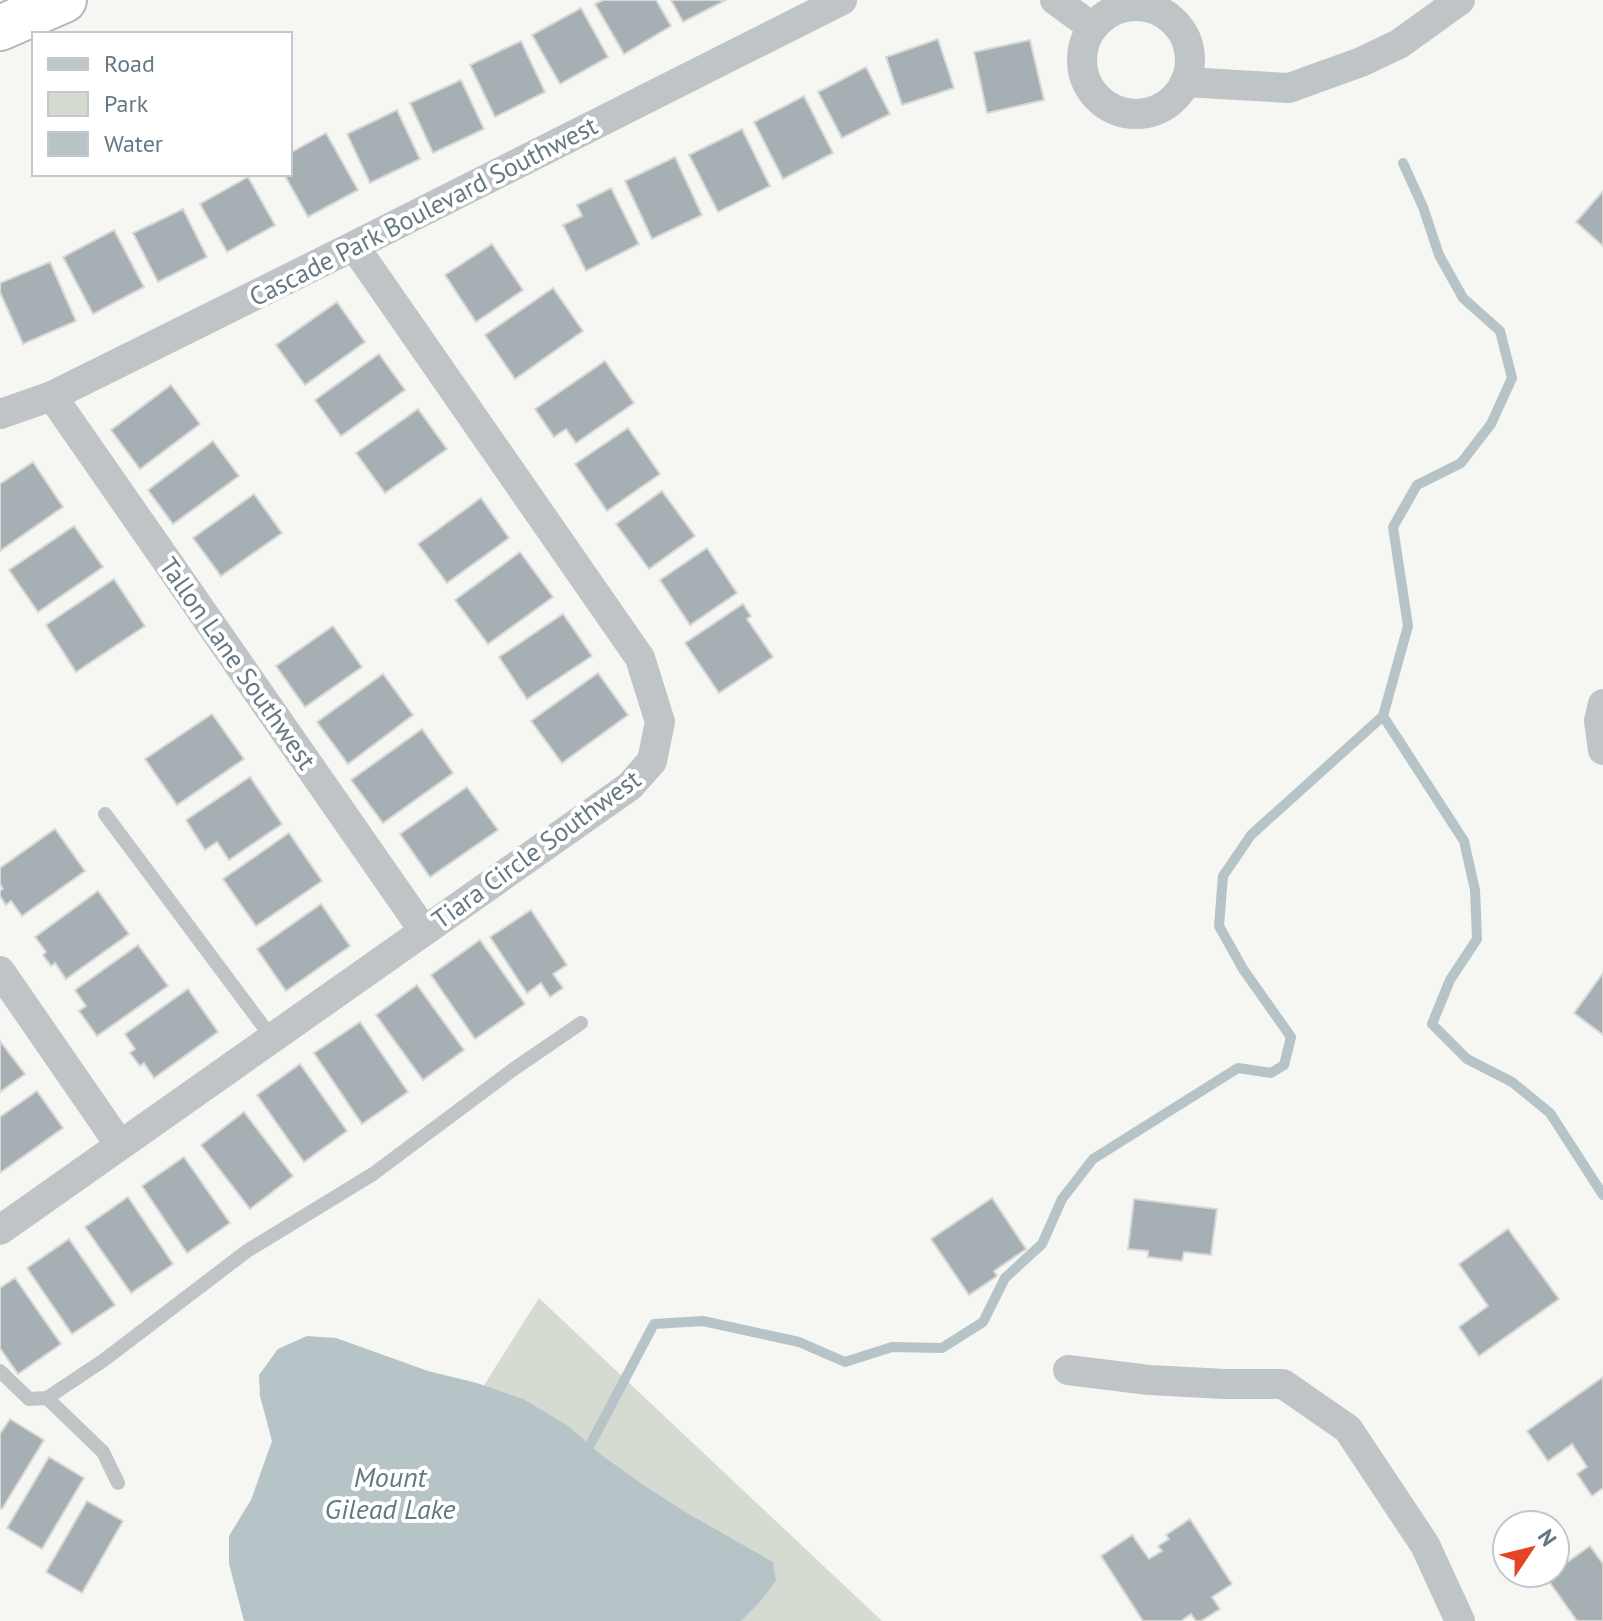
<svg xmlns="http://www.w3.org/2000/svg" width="1603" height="1621" font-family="'PT Sans',sans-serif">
	<rect width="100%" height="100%" fill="#f6f6f3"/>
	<!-- green -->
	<path fill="#d6dbd2" d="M 539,1298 L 882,1621 L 335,1621 Z"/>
	<!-- water -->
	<path fill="#b6c4c7" d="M 307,1336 L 336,1338 L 428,1371 L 477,1383 L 523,1399 L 567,1425 L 604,1457 L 645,1486 L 687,1513 L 773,1562 L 776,1581 L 759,1603 L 741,1621 L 244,1621 L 229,1564 L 229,1536 L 251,1500 L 272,1441 L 260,1396 L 259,1375 L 278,1349 Z"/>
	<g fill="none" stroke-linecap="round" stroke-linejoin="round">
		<!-- stream -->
		<g stroke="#b6c4c7" stroke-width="10">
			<path d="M 1383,716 L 1464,841 L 1475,890 L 1477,939 L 1450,980 L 1432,1024 L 1467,1059 L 1512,1082 L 1550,1113 L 1603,1195"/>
			<path d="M 590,1445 L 654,1324 L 703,1321 L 799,1342 L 845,1362 L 892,1347 L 942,1348 L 983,1322 L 1005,1278 L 1042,1244 L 1062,1199 L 1093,1159 L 1238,1068 L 1271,1073 L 1284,1065 L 1291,1037 L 1243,969 L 1219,926 L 1223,876 L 1251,835 L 1383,716 L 1408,626 L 1393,527 L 1417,485 L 1461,463 L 1491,424 L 1512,378 L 1500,331 L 1463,298 L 1439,255 L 1423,207 L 1403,163"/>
		</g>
	</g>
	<!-- building -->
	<g fill="#a6b0b4" stroke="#d8d8d6" stroke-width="2">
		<path d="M 603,0 L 656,0 L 671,26 L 624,54 L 595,4 Z"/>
		<path d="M 671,0 L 726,0 L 683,22 Z"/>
		<path d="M 581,8 L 608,57 L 560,84 L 532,35 Z"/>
		<path d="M 938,39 L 954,88 L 902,105 L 886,57 Z"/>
		<path d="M 1030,40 L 1044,100 L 987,113 L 974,52 Z"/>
		<path d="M 521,41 L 545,92 L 495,117 L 470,65 Z"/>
		<path d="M 866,67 L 890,114 L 842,138 L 818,92 Z"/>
		<path d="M 461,80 L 484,129 L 433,153 L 410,103 Z"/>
		<path d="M 804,96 L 833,153 L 783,179 L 754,122 Z"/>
		<path d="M 397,110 L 420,159 L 370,183 L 347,134 Z"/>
		<path d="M 742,129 L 770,186 L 718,212 L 689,155 Z"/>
		<path d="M 326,133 L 358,190 L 308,217 L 284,174 L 290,174 L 290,153 Z"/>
		<path d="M 675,157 L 702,215 L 652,239 L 625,181 Z"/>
		<path d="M 248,177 L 275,225 L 227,252 L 200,204 Z"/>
		<path d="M 611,188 L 639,244 L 586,271 L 563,225 L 582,216 L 577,205 Z"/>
		<path d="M 1603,191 L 1603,246 L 1576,222 Z"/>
		<path d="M 183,209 L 207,257 L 158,282 L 133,233 Z"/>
		<path d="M 114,230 L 144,287 L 93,314 L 63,257 Z"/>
		<path d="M 492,244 L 523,290 L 476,322 L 445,275 Z"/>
		<path d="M 50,262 L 76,321 L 23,344 L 0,292 L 0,283 Z"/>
		<path d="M 553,288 L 583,331 L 515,379 L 485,335 Z"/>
		<path d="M 337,302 L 365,342 L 305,385 L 276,345 Z"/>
		<path d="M 379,354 L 405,390 L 341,436 L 315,400 Z"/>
		<path d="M 605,361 L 634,403 L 576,443 L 566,429 L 554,437 L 535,409 Z"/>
		<path d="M 171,385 L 200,424 L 140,469 L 111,430 Z"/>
		<path d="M 418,409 L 447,449 L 385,493 L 356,453 Z"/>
		<path d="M 628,428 L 660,474 L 607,511 L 575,464 Z"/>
		<path d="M 213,441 L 239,476 L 173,524 L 148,490 Z"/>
		<path d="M 33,462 L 63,507 L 0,551 L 0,484 Z"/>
		<path d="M 662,491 L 695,536 L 649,569 L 616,524 Z"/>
		<path d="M 254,494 L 282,533 L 221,576 L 193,538 Z"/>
		<path d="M 481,498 L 509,538 L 447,583 L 418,544 Z"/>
		<path d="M 74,526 L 103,567 L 38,612 L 9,570 Z"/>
		<path d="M 707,548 L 737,593 L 690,625 L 660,580 Z"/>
		<path d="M 520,552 L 553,597 L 488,644 L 455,600 Z"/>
		<path d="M 114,579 L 145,626 L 76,672 L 46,625 Z"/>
		<path d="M 743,604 L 751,616 L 747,619 L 773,657 L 719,693 L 685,643 Z"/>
		<path d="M 563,614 L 592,656 L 527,699 L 499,657 Z"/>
		<path d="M 333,626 L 362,667 L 305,707 L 276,666 Z"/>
		<path d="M 598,673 L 628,715 L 562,763 L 531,721 Z"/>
		<path d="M 383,674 L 413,715 L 348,764 L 317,722 Z"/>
		<path d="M 212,714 L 244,759 L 177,805 L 145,759 Z"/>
		<path d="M 422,729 L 453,773 L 383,823 L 351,780 Z"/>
		<path d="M 250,777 L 282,824 L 229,860 L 217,842 L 205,850 L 186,820 Z"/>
		<path d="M 467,787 L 498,830 L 430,877 L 400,834 Z"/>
		<path d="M 55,829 L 85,871 L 22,916 L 11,901 L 6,905 L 0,896 L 0,891 L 3,889 L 0,884 L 0,868 Z"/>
		<path d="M 289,833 L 322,881 L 256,926 L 223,879 Z"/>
		<path d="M 98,891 L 129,934 L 66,979 L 55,963 L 51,966 L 43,955 L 46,952 L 35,937 Z"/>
		<path d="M 321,904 L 350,946 L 286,991 L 257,949 Z"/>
		<path d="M 531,910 L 567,965 L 553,974 L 563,988 L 550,997 L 541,983 L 527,993 L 490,937 Z"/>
		<path d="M 480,940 L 525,1004 L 475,1039 L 431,975 Z"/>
		<path d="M 138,945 L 168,986 L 97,1036 L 79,1011 L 86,1006 L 75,990 Z"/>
		<path d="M 1603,973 L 1603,1035 L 1574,1013 Z"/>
		<path d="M 417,985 L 464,1050 L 423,1080 L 376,1015 Z"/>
		<path d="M 188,989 L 218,1032 L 154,1078 L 144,1063 L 140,1066 L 130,1053 L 135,1049 L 125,1034 Z"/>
		<path d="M 360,1022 L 408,1092 L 362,1124 L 314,1053 Z"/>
		<path d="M 0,1041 L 25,1074 L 0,1092 Z"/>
		<path d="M 300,1064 L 347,1131 L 304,1162 L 257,1095 Z"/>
		<path d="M 37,1091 L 63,1128 L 0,1173 L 0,1117 Z"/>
		<path d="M 244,1112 L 293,1176 L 250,1209 L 201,1145 Z"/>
		<path d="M 184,1157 L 230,1223 L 187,1253 L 142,1186 Z"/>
		<path d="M 128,1197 L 173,1264 L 131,1293 L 85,1227 Z"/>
		<path d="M 992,1198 L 1026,1249 L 994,1271 L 997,1276 L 969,1295 L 931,1239 Z"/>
		<path d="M 1134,1199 L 1217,1209 L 1211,1255 L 1184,1252 L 1182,1261 L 1148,1257 L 1148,1251 L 1128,1249 Z"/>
		<path d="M 1508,1229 L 1559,1299 L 1479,1356 L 1459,1327 L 1488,1306 L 1459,1264 Z"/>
		<path d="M 69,1239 L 115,1305 L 72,1334 L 27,1268 Z"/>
		<path d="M 15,1278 L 61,1344 L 18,1374 L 0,1348 L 0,1288 Z"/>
		<path d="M 1603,1377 L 1603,1488 L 1592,1496 L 1577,1474 L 1587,1467 L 1572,1444 L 1548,1461 L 1527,1431 Z"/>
		<path d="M 10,1419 L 44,1440 L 2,1509 L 0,1508 L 0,1434 Z"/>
		<path d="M 49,1457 L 84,1478 L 42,1549 L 7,1528 Z"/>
		<path d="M 87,1501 L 123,1521 L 82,1593 L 46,1572 Z"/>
		<path d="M 1190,1519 L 1232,1584 L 1212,1597 L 1220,1609 L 1201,1621 L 1196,1621 L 1191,1614 L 1181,1621 L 1143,1621 L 1101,1556 L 1132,1535 L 1149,1559 L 1162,1551 L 1158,1546 L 1169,1539 L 1166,1535 Z"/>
		<path d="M 1590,1546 L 1603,1564 L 1603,1621 L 1577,1621 L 1546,1577 L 1555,1573 L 1555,1571 Z"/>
	</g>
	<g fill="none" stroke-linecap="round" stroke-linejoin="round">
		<defs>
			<path id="highway" d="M 0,28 L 64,0"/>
		</defs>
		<!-- highway casing -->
		<use href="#highway" stroke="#b3b7ba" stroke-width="48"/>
		<!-- lane -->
		<g stroke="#bfc4c7" stroke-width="14">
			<path d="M 105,814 L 272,1038"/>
			<path d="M 0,1371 L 29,1399 L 47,1398 L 104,1360 L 247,1251 L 373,1174 L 511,1071 L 581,1023"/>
			<path d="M 47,1398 L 103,1452 L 118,1483"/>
		</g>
		<!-- street -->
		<g stroke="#bfc4c7" stroke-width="30">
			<path d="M 1055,0 L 1092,27"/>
			<circle cx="1136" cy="60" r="54"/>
			<path d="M 1185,82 L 1289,88 L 1361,62 L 1399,44 L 1460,0"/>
			<path d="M 52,396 L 424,931"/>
			<path d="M 0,414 L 52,396 L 354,246 L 842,0"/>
			<path d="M 1603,704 L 1599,721 L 1603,750"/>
			<path d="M 0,971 L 120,1145"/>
			<path d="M 0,1230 L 630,786 L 652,761 L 660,722 L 640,658 L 354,246"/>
			<path d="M 1068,1370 L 1149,1380 L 1225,1384 L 1283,1384 L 1348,1429 L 1425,1545 L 1460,1621"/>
		</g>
		<!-- highway -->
		<use href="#highway" stroke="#fff" stroke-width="44"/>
	</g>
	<g text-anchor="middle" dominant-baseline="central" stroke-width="8" stroke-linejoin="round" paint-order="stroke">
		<!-- street labels -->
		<g font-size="26" fill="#657984" stroke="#fff">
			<text transform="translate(423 211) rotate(-27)">Cascade Park Boulevard Southwest</text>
			<text transform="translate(238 663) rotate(55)">Tallon Lane Southwest</text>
			<text transform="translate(536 849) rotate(-36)">Tiara Circle Southwest</text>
		</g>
		<!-- water labels -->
		<g font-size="28" font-style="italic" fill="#617b81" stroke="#fff">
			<text x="390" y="1476">Mount<tspan x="390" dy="32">Gilead Lake</tspan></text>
		</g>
	</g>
	<!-- legend -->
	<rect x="32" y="32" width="260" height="144" fill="#ffffff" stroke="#c1c9ce" stroke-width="2"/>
	<rect x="48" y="58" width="40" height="12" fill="#bfc4c7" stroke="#c1c9ce" stroke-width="2"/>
	<text x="104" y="72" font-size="24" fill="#657984">Road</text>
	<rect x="48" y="92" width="40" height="24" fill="#d6dbd2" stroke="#c1c9ce" stroke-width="2"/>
	<text x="104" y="112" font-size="24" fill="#657984">Park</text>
	<rect x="48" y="132" width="40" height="24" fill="#b6c4c7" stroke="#c1c9ce" stroke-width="2"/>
	<text x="104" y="152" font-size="24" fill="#657984">Water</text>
	<!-- north arrow -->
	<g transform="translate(1531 1549) rotate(55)"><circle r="38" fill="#ffffff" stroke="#c1c9ce" stroke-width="2"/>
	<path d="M0-6L14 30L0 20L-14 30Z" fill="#e54525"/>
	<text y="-12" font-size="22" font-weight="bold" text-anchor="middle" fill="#657984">N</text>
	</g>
</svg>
